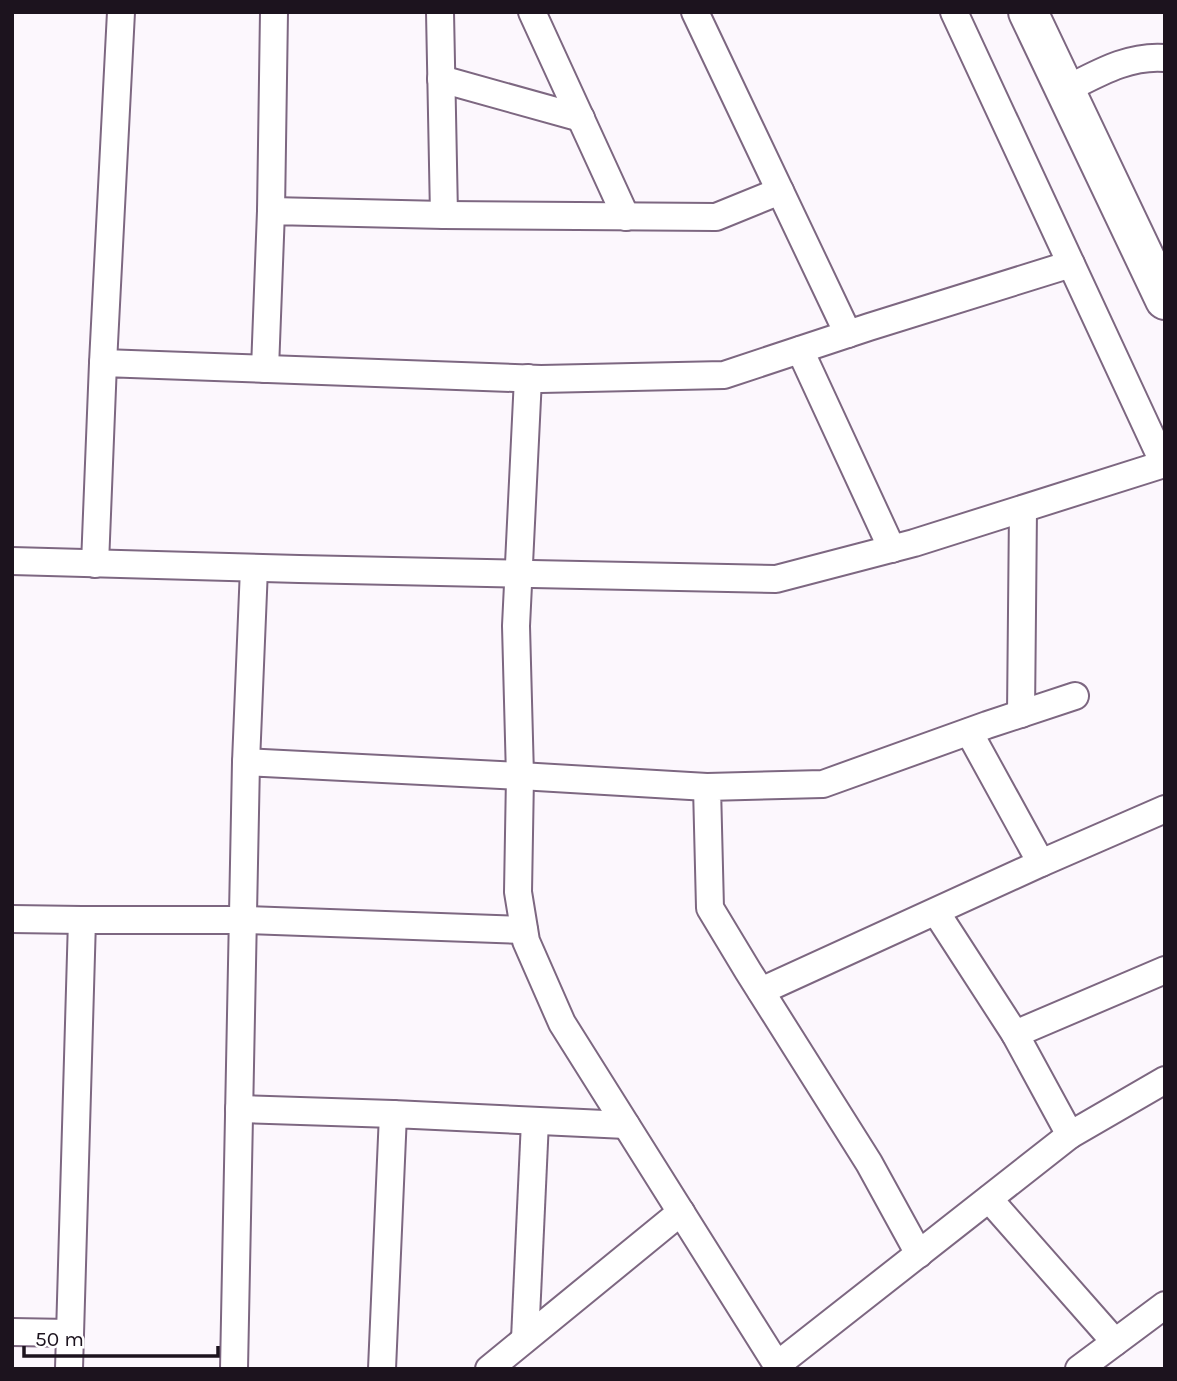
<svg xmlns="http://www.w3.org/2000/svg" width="1177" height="1381" font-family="Karla,sans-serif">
	<rect width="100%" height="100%" fill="#fcf7fd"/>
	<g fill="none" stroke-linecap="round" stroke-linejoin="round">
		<defs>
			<g id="minor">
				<path d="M 440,12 L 444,215"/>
				<path d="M 532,12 L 626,217"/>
				<path d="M 695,12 L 848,334"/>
				<path d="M 441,79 L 581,118"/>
				<path d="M 1065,90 C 1097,74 1128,55 1165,58"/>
				<path d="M 271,211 L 274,12"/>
				<path d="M 800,350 L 892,549"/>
				<path d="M 103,363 L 121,12"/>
				<path d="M 265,369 L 271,211 L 444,215 L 716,217 L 780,191"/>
				<path d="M 528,378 L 516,626 L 520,776 L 518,892 L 526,941 L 562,1023 L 777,1365 L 1070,1135 L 1165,1080"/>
				<path d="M 12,561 L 299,569 L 776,579 L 914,543 L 1164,464 L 954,12"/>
				<path d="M 95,564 L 103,363 L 541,379 L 724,375 L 869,327 L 1071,264"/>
				<path d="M 1021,714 L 1023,509"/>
				<path d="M 246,762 L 254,568"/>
				<path d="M 1041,863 L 1165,809"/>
				<path d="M 936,912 L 1015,1034 L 1070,1135"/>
				<path d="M 12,919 L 82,920"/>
				<path d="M 761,991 L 1041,863 L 969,732"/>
				<path d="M 1015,1034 L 1165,970"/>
				<path d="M 239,1109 L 393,1114"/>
				<path d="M 989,1199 L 1115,1342"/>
				<path d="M 919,1254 L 869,1163 L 748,971 L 710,908 L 707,787 L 823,784 L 987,725 L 1075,696"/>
				<path d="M 12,1332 L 70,1333"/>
				<path d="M 525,1339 L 535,1121"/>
				<path d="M 69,1369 L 82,920 L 244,920 L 524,930"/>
				<path d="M 234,1369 L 246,762 L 520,776 L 707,787"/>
				<path d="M 382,1369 L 393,1114 L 626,1125"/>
				<path d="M 489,1369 L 681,1212"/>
				<path d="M 1079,1369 L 1165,1305"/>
			</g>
			<path id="primary" d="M 1028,12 L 1165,300"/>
		</defs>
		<!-- minor casing -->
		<use href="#minor" stroke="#7d6781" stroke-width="30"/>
		<!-- primary casing -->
		<use href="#primary" stroke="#7d6781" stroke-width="42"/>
		<!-- minor -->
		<use href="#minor" stroke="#fff" stroke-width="26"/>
		<!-- primary -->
		<use href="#primary" stroke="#fff" stroke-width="38"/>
	</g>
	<!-- border -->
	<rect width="1177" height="1381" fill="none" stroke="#1c131e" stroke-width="28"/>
	<!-- scale -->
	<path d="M24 1346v10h194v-10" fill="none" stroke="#1c131e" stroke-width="3.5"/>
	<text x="35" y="1346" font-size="21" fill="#1c131e" stroke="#ffffff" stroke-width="5" paint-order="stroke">50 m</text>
</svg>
